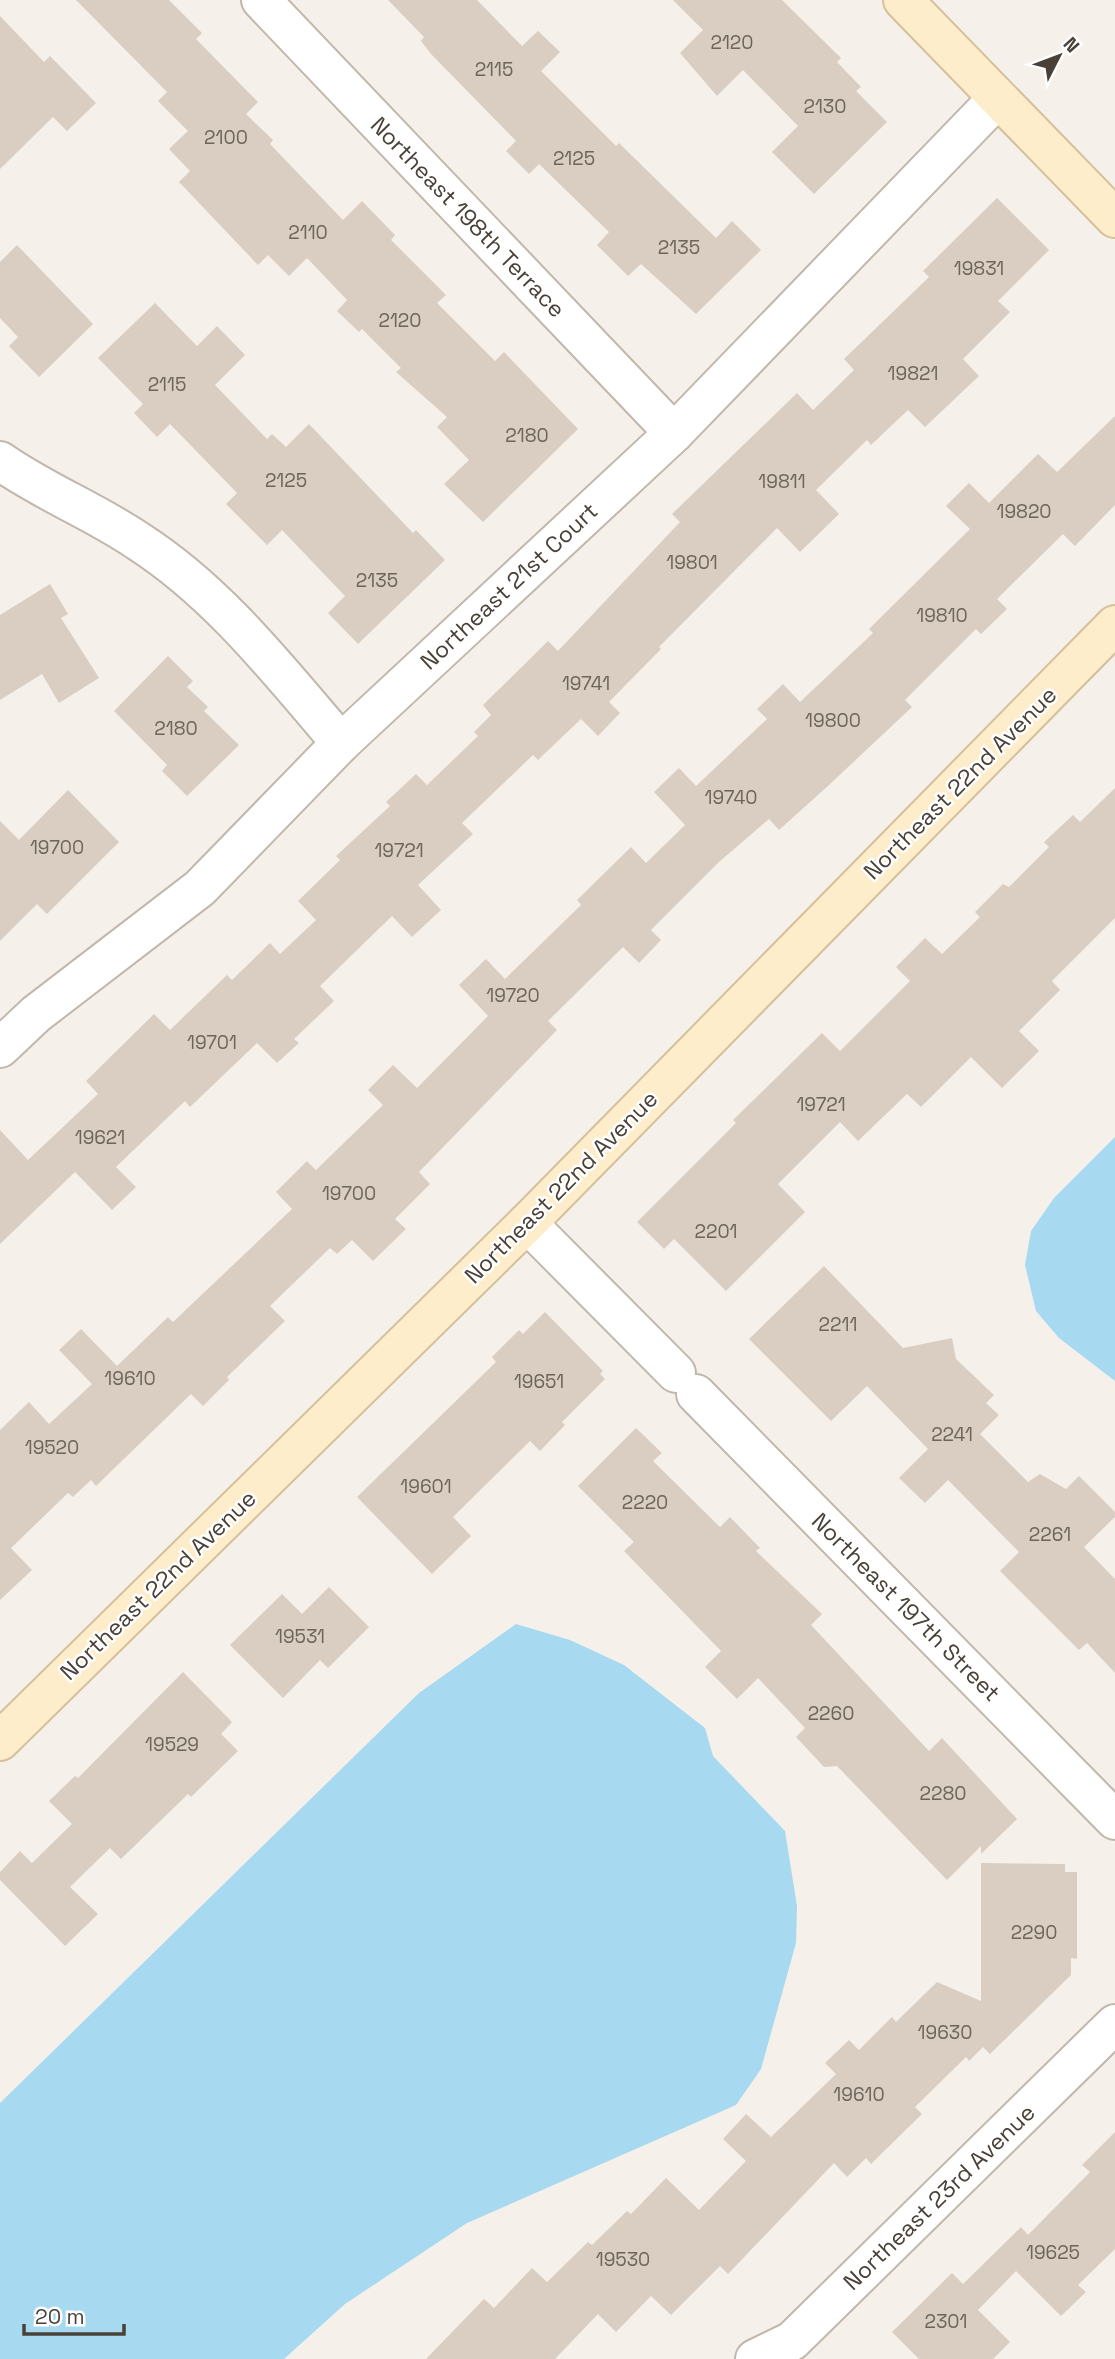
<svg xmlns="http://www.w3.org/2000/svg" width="1115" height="2359" font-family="'Space Grotesk',sans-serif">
	<rect width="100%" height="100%" fill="#f5f1ea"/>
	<!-- water -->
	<g fill="#a7d9f1">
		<path d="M 1115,1137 L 1115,1381 L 1059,1338 L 1036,1311 L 1025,1265 L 1031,1231 L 1054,1198 Z"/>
		<path d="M 516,1624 L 570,1640 L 624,1665 L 705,1728 L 713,1756 L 785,1831 L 797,1906 L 796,1943 L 761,2069 L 736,2105 L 467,2223 L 345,2304 L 284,2359 L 0,2359 L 0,2103 L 419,1693 Z"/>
	</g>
	<!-- building -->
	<g fill="#dacec2">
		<path d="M 76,0 L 169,0 L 202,33 L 196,39 L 258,102 L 246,114 L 273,140 L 270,144 L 343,220 L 362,201 L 395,235 L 391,240 L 446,295 L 437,303 L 495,361 L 504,352 L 578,429 L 483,522 L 444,484 L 469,460 L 437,427 L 447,417 L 396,372 L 401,368 L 362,329 L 359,332 L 337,311 L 347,300 L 307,258 L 289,276 L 268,255 L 258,265 L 179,182 L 190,171 L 169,149 L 188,131 L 158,101 L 167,92 Z"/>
		<path d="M 388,0 L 477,0 L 522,46 L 538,31 L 560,52 L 541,71 L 616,146 L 619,143 L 716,238 L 732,221 L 761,250 L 696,314 L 641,264 L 628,276 L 597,245 L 609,232 L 539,164 L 529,174 L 506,151 L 516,141 L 431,54 L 421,41 L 424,37 Z"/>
		<path d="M 673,0 L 782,0 L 841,58 L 837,62 L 861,87 L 856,91 L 887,122 L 814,194 L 772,152 L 798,126 L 743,70 L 717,96 L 680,53 L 703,30 Z"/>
		<path d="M 0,16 L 44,62 L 50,56 L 96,103 L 67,131 L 53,117 L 0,169 Z"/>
		<path d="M 997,198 L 1049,250 L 998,301 L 1010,312 L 963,359 L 979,376 L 925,427 L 908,410 L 871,445 L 867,440 L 816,490 L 839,514 L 800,552 L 777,528 L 659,647 L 661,649 L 609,702 L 620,713 L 598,736 L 581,719 L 538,760 L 533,755 L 462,823 L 473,834 L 418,885 L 441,910 L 412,937 L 392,916 L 320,986 L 334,1001 L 294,1039 L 299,1043 L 277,1063 L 257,1043 L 190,1107 L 185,1101 L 116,1167 L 136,1187 L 112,1210 L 75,1172 L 0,1244 L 0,1130 L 28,1160 L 98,1094 L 86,1081 L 154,1014 L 170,1030 L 227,975 L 232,980 L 270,943 L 280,954 L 316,920 L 298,901 L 340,860 L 336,856 L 390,806 L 386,802 L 416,774 L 427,785 L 478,736 L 474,732 L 491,715 L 483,705 L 548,641 L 558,651 L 680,522 L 672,514 L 797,393 L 813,410 L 854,370 L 844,359 L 929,277 L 923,271 Z"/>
		<path d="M 17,245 L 93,324 L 39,377 L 9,346 L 18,337 L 0,318 L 0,262 Z"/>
		<path d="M 155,303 L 197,346 L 217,326 L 245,355 L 215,385 L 267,439 L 272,434 L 286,447 L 309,424 L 413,533 L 416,530 L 445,560 L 358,644 L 328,613 L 345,596 L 282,530 L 267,545 L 226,504 L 237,493 L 170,424 L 157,437 L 134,413 L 143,404 L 98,358 Z"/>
		<path d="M 1115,416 L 1115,505 L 1075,546 L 1063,534 L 997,599 L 1007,609 L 981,634 L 976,629 L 905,700 L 912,707 L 829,785 L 779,830 L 769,819 L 719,862 L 651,930 L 661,940 L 639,963 L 623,947 L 548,1021 L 557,1030 L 419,1172 L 430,1184 L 395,1219 L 406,1229 L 373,1261 L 352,1240 L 337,1254 L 330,1248 L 270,1306 L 285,1321 L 227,1377 L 229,1380 L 203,1406 L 191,1394 L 96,1486 L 91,1480 L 73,1497 L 68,1493 L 11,1548 L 32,1570 L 0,1600 L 0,1430 L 29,1402 L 49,1424 L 92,1384 L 59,1350 L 81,1329 L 117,1366 L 168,1317 L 173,1322 L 292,1209 L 276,1192 L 307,1161 L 316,1170 L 383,1105 L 368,1090 L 393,1065 L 417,1088 L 488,1016 L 459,985 L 486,959 L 505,979 L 581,905 L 577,900 L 631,847 L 646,863 L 685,825 L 654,792 L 679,768 L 696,786 L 767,719 L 757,709 L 783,684 L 800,702 L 873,633 L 869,629 L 970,529 L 946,506 L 969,483 L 989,503 L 1038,454 L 1057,472 Z"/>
		<path d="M 50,584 L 68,614 L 61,618 L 99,678 L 59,703 L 42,674 L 0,700 L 0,615 Z"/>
		<path d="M 168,656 L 193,681 L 187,687 L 208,707 L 204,711 L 239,745 L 187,796 L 162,771 L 167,765 L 114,711 Z"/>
		<path d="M 1115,788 L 1115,918 L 1052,981 L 1060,990 L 1019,1031 L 1039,1051 L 1002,1088 L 971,1057 L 921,1107 L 907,1094 L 858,1141 L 840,1122 L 778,1184 L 805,1212 L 726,1291 L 674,1239 L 664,1249 L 637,1222 L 736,1123 L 733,1120 L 822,1033 L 840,1051 L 910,981 L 896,967 L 925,938 L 942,954 L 980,917 L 975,912 L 1003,884 L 1009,887 L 1049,847 L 1044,842 L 1073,815 L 1080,822 Z"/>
		<path d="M 68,790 L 119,842 L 47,914 L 37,904 L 0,941 L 0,821 L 19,840 Z"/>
		<path d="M 824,1266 L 903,1348 L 952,1338 L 956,1359 L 994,1395 L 986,1403 L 999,1415 L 980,1434 L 1028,1482 L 1040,1474 L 1066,1489 L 1079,1476 L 1115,1512 L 1115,1517 L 1084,1547 L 1115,1579 L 1115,1673 L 1087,1643 L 1079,1650 L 1000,1571 L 1019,1552 L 948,1480 L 925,1503 L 899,1478 L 928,1449 L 867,1386 L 831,1421 L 749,1339 Z"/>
		<path d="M 545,1312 L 603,1371 L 600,1374 L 605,1379 L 562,1422 L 565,1425 L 540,1451 L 530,1441 L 453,1517 L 471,1536 L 432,1574 L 357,1497 L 496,1362 L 492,1357 L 519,1330 L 523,1334 Z"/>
		<path d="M 636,1428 L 662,1453 L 653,1461 L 720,1527 L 730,1517 L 760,1548 L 756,1551 L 822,1614 L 811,1625 L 929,1751 L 942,1738 L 1017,1819 L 981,1854 L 981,1846 L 947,1880 L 837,1766 L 824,1767 L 796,1737 L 805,1728 L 758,1678 L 737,1699 L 705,1667 L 721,1651 L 624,1551 L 634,1542 L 578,1486 Z"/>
		<path d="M 329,1587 L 369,1627 L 328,1668 L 320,1660 L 283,1698 L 230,1645 L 282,1594 L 302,1614 Z"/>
		<path d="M 183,1672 L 232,1722 L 221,1734 L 238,1751 L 191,1797 L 188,1794 L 121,1859 L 110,1848 L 70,1887 L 98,1914 L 65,1946 L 0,1880 L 0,1872 L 20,1851 L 32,1863 L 72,1824 L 49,1801 L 75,1776 L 78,1778 Z"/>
		<path d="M 981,1863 L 1065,1864 L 1065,1872 L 1077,1872 L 1077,1959 L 1071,1958 L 1071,1975 L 990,2054 L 983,2047 L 969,2061 L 966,2057 L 915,2107 L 922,2114 L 871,2164 L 866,2158 L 847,2177 L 834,2163 L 728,2274 L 720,2266 L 671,2315 L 651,2296 L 616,2332 L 598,2314 L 555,2359 L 426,2359 L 484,2299 L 494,2308 L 532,2268 L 547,2282 L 588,2242 L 592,2245 L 627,2211 L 631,2214 L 666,2178 L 699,2210 L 746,2161 L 723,2139 L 746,2114 L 771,2137 L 836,2074 L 825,2063 L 849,2040 L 859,2050 L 892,2017 L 896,2022 L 937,1982 L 981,2001 Z"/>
		<path d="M 1115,2132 L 1115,2249 L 1078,2285 L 1086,2292 L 1061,2316 L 1016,2271 L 978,2310 L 1010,2342 L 993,2359 L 919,2359 L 892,2332 L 952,2273 L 963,2284 L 1021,2227 L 1028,2235 L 1090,2172 L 1082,2165 Z"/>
	</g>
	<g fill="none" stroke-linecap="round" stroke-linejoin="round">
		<defs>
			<g id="street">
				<path d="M 261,0 L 674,433"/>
				<path d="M 0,461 C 44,492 94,511 138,541 C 219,593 279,671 341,743"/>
				<path d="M 0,1048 L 36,1014 L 200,888 L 341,743 L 674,433 L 997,99"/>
				<path d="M 527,1223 L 676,1373"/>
				<path d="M 696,1394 L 1115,1820"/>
				<path d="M 755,2359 L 792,2341 L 1115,2024"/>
			</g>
			<g id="secondary">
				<path d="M 903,0 L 1115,218"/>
				<path d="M 0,1741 L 527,1223 L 1115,625"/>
			</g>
		</defs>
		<!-- street casing -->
		<use href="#street" stroke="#c1b7ac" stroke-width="42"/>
		<!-- secondary casing -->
		<use href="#secondary" stroke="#d4c09a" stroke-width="42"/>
		<!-- street -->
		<use href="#street" stroke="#fff" stroke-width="38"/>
		<!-- secondary -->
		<use href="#secondary" stroke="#feedca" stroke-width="38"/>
	</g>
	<g text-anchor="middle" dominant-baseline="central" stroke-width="5" stroke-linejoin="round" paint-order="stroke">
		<!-- number labels -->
		<g font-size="19" fill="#6d645a">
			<text x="732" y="42">2120</text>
			<text x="494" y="69">2115</text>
			<text x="825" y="106">2130</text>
			<text x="226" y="137">2100</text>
			<text x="574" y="158">2125</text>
			<text x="308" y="232">2110</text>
			<text x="679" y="247">2135</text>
			<text x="979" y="268">19831</text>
			<text x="400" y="320">2120</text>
			<text x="913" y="373">19821</text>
			<text x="167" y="384">2115</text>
			<text x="527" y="435">2180</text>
			<text x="286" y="480">2125</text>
			<text x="782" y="481">19811</text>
			<text x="1024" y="511">19820</text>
			<text x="692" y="562">19801</text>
			<text x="377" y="580">2135</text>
			<text x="942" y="615">19810</text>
			<text x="586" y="683">19741</text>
			<text x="833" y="720">19800</text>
			<text x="176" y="728">2180</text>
			<text x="731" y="797">19740</text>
			<text x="57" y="847">19700</text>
			<text x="399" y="850">19721</text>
			<text x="513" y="995">19720</text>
			<text x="212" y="1042">19701</text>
			<text x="821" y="1104">19721</text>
			<text x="100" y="1137">19621</text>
			<text x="349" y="1193">19700</text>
			<text x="716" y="1231">2201</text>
			<text x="838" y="1324">2211</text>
			<text x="130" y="1378">19610</text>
			<text x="539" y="1381">19651</text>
			<text x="952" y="1434">2241</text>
			<text x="52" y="1447">19520</text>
			<text x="426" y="1486">19601</text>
			<text x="645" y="1502">2220</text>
			<text x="1050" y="1534">2261</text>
			<text x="300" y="1636">19531</text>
			<text x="831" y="1713">2260</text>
			<text x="172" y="1744">19529</text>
			<text x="943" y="1793">2280</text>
			<text x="1034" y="1932">2290</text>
			<text x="945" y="2032">19630</text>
			<text x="859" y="2094">19610</text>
			<text x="1053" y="2252">19625</text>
			<text x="623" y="2259">19530</text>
			<text x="946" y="2321">2301</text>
		</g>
		<!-- street labels -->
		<g font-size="23" fill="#494138" stroke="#fff">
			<text transform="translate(468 217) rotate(46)">Northeast 198th Terrace</text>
			<text transform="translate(509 586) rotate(-43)">Northeast 21st Court</text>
			<text transform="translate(960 783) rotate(-45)">Northeast 22nd Avenue</text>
			<text transform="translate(561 1187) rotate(-45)">Northeast 22nd Avenue</text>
			<text transform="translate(158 1585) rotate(-44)">Northeast 22nd Avenue</text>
			<text transform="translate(906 1607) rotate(45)">Northeast 197th Street</text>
			<text transform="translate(939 2197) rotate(-44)">Northeast 23rd Avenue</text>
		</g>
	</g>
	<!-- north arrow -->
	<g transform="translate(1059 56) rotate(48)" stroke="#ffffff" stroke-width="5" paint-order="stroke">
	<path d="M0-5L12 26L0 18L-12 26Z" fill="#494138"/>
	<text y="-10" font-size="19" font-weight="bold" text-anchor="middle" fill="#494138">N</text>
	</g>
	<!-- scale -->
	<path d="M24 2324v10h100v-10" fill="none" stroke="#494138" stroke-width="3.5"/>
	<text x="35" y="2324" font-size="21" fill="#494138" stroke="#ffffff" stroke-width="5" paint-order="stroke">20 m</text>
</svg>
